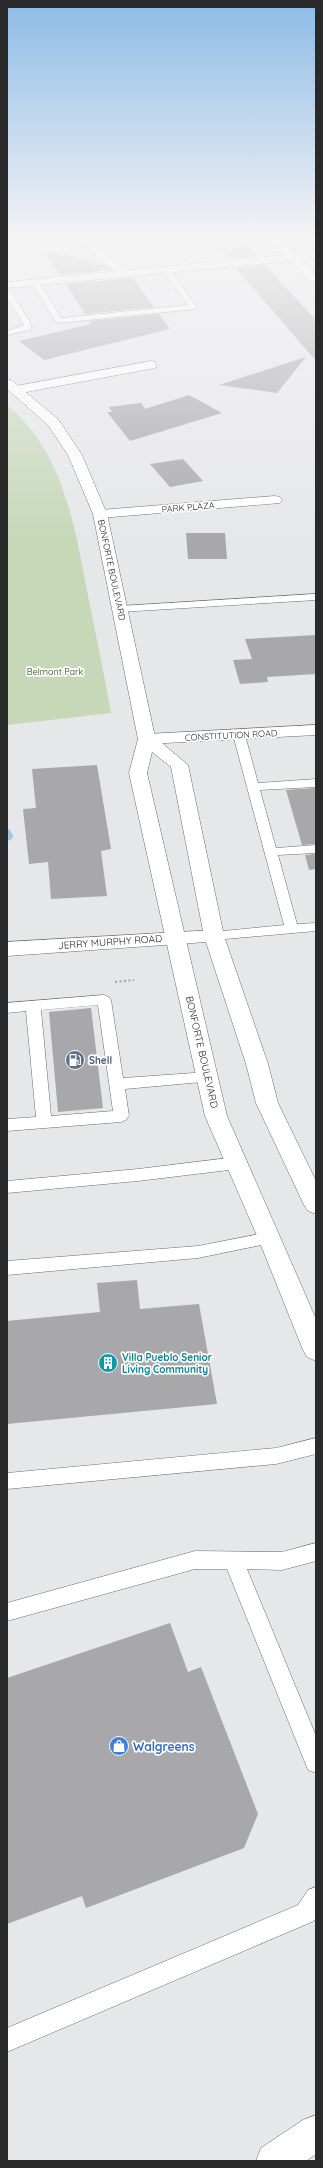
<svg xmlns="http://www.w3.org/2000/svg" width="323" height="2168" font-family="Quicksand,sans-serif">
	<rect width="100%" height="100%" fill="#e6e7e9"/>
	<!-- green -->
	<path fill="#c6d8b8" d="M 7,405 C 64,452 75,528 88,596 C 96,635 104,674 111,713 L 7,725 Z"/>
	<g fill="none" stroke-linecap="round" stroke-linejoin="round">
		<!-- stream -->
		<path stroke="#a4c5e3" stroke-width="8" d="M 7,833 L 9,836"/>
	</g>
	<!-- building -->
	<g fill="#a8a7a9">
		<path d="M 248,245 L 257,256 L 229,259 L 219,248 Z"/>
		<path d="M 44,250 L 106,265 L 111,270 L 60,275 Z"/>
		<path d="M 265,265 L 316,320 L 316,361 L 236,268 Z"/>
		<path d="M 133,278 L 154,307 L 85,314 L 66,284 Z"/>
		<path d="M 159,314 L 170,329 L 44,360 L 19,341 L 91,324 L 89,321 Z"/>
		<path d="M 306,357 L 277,393 L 219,385 Z"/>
		<path d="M 189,395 L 222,413 L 130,441 L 107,412 L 112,412 L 109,407 L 141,403 L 145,409 Z"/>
		<path d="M 183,459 L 203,481 L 170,487 L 150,464 Z"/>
		<path d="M 186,533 L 225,533 L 227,559 L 188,559 Z"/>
		<path d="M 316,635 L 316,674 L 267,677 L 268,682 L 240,684 L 233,660 L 252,659 L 245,639 Z"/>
		<path d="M 97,765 L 111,849 L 101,851 L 107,896 L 51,899 L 48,862 L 29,864 L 23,809 L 36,808 L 32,769 Z"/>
		<path d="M 316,788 L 316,844 L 302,845 L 286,790 Z"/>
		<path d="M 316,854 L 316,869 L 309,870 L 305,855 Z"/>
		<path d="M 91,1008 L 103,1108 L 58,1112 L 49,1012 Z"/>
		<path d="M 137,1280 L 140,1309 L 199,1304 L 217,1404 L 7,1424 L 7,1321 L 100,1312 L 97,1283 Z"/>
		<path d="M 170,1623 L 188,1672 L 201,1667 L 258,1814 L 244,1848 L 86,1908 L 82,1896 L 7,1924 L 7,1678 Z"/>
	</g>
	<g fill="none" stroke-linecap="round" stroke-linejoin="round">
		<defs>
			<g id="service">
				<path d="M 77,238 L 85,238 L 126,272 L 126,276 L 120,276 Z"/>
				<path d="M 162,267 L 168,267 L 197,307 L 196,309 L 59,323 L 55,321 L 31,282 L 38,280 L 61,318 L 188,305 L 161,269 Z"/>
				<path d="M 7,290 L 10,290 L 32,325 L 30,330 L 7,335 L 7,331 L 24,325 L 7,298 Z"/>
				<path d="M 316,594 L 316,600 L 120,612 L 115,609 L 120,606 Z"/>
				<path d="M 239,731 L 245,735 L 258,783 L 316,779 L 316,787 L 260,790 L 276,848 L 316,845 L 316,853 L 278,855 L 297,924 L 316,923 L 316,931 L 214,940 L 209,939 L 207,936 L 209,933 L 214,932 L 284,925 L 233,735 Z"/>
				<path d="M 104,995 L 109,997 L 111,1000 L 123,1078 L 208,1072 L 213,1073 L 215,1077 L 213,1081 L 125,1089 L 129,1116 L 126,1120 L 121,1122 L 7,1131 L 7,1119 L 36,1117 L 26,1011 L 7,1013 L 7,1003 ZM 98,1005 L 113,1111 L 51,1116 L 41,1010 Z"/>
				<path d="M 237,1157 L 243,1159 L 245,1163 L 243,1167 L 237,1169 L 138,1181 L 7,1193 L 7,1181 L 138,1169 Z"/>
				<path d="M 270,1232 L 276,1234 L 278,1238 L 276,1242 L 198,1258 L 7,1275 L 7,1261 L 198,1246 Z"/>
				<path d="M 316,1438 L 316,1454 L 276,1464 L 7,1489 L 7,1473 L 276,1448 Z"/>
				<path d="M 316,1543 L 316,1561 L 282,1570 L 247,1569 L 316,1736 L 316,1773 L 308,1770 L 227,1569 L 195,1569 L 7,1621 L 7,1603 L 195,1551 L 282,1552 Z"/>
				<path d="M 316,1887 L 316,1918 L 314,1921 L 7,2052 L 7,2028 L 298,1905 L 308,1890 Z"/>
			</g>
			<g id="minor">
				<path d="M 270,238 L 281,238 L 296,254 L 316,252 L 316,258 L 302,260 L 316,274 L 316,283 L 312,282 L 291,261 L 7,288 L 7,282 L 285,255 Z"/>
				<path d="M 151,361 L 155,362 L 157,365 L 155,368 L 16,394 L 10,390 L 16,386 Z"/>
				<path d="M 275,496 L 280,497 L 282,500 L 280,503 L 100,518 L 95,517 L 93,514 L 95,511 L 100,510 Z"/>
				<path d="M 316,2115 L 316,2154 L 306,2161 L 256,2161 L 261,2148 L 303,2120 Z"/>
			</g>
			<g id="tertiary">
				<path d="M 316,725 L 316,735 L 147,744 L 141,743 L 138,739 L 141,735 L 147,734 Z"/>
				<path d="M 214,930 L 221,931 L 224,936 L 221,941 L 7,956 L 7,942 Z"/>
			</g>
			<path id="secondary" d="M 7,379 L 11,380 L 58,419 L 82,455 L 107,514 L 155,737 L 188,765 L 224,936 L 268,1064 L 278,1103 L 316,1181 L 316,1214 L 308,1211 L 304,1205 L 256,1103 L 246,1064 L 204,936 L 171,767 L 152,752 L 147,773 L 227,1116 L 316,1319 L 316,1361 L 307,1357 L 303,1350 L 258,1238 L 205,1116 L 129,773 L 138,739 L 93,514 L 68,455 L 48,425 L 7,389 Z"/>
		</defs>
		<!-- service casing -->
		<use href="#service" stroke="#6c6c6e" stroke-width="1"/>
		<!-- minor casing -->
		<use href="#minor" stroke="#6c6c6e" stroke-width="1"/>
		<!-- tertiary casing -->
		<use href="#tertiary" stroke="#6c6c6e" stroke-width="1"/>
		<!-- secondary casing -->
		<use href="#secondary" stroke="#6c6c6e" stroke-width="1"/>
		<!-- path -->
		<path stroke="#a1a1a3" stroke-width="2" stroke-dasharray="2 2.5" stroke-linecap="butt" d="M 115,982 L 134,980"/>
		<!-- service -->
		<use href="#service" fill="#fff" fill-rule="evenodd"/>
		<!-- minor -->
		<use href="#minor" fill="#fff" fill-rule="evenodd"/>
		<!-- tertiary -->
		<use href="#tertiary" fill="#fff" fill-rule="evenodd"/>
		<!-- secondary -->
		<use href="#secondary" fill="#fff" fill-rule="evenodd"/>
	</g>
	<!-- sky -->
	<linearGradient id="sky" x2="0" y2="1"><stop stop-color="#8dbbe6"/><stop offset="0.44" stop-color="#f4f4f5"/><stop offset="1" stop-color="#f4f4f5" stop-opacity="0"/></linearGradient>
	<rect width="323" height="542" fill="url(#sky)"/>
	<!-- icons -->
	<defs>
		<symbol id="fuel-disc" viewBox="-11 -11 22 22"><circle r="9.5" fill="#5c6f8a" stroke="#fff"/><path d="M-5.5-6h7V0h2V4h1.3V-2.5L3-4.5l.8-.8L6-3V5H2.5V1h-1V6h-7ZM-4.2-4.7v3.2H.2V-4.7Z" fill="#fff"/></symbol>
		<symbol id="building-disc" viewBox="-11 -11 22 22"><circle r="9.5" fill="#0f9aa8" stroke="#fff"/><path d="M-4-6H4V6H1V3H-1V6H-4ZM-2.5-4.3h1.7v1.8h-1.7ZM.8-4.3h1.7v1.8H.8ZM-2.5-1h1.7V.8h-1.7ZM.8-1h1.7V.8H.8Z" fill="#fff"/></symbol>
		<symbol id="shop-disc" viewBox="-11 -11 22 22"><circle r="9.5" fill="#3f7fe0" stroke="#fff"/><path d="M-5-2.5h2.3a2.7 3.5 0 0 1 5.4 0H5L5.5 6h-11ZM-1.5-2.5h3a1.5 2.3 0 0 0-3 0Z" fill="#fff"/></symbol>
	</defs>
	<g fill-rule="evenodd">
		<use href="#fuel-disc" x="64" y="1049" width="22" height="22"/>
		<use href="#building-disc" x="97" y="1352" width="22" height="22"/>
		<use href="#shop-disc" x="108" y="1735" width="22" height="22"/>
	</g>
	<g text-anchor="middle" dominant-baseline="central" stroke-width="3.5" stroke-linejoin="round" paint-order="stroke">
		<!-- far-street labels -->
		<g font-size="9" fill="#2a2a2b" stroke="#fff">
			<text transform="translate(188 507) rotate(-5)">PARK PLAZA</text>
			<text transform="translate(112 570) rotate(78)">BONFORTE BOULEVARD</text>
			<text transform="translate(231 735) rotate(-3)">CONSTITUTION ROAD</text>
		</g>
		<!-- far-park labels -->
		<g font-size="9" fill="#1f3900" stroke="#fff">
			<text x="55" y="671">Belmont Park</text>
		</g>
		<!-- street labels -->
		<g font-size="10" fill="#2a2a2b" stroke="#fff">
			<text transform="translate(110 942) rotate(-4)">JERRY MURPHY ROAD</text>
			<text transform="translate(202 1052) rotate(77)">BONFORTE BOULEVARD</text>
		</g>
		<!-- service labels -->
		<g font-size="10" font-weight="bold" fill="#4e5e75" stroke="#fff" text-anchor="start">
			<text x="89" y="1060">Shell</text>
		</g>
		<!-- culture labels -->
		<g font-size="10" font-weight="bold" fill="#0d838f" stroke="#fff" text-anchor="start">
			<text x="122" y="1357">Villa Pueblo Senior<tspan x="122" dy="12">Living Community</tspan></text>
		</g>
		<!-- near-shop labels -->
		<g font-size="12" font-weight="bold" fill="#366cbe" stroke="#fff" text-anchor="start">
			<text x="133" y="1746">Walgreens</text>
		</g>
	</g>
	<!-- border -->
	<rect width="323" height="2168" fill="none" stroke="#2a2a2b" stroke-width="16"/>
</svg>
